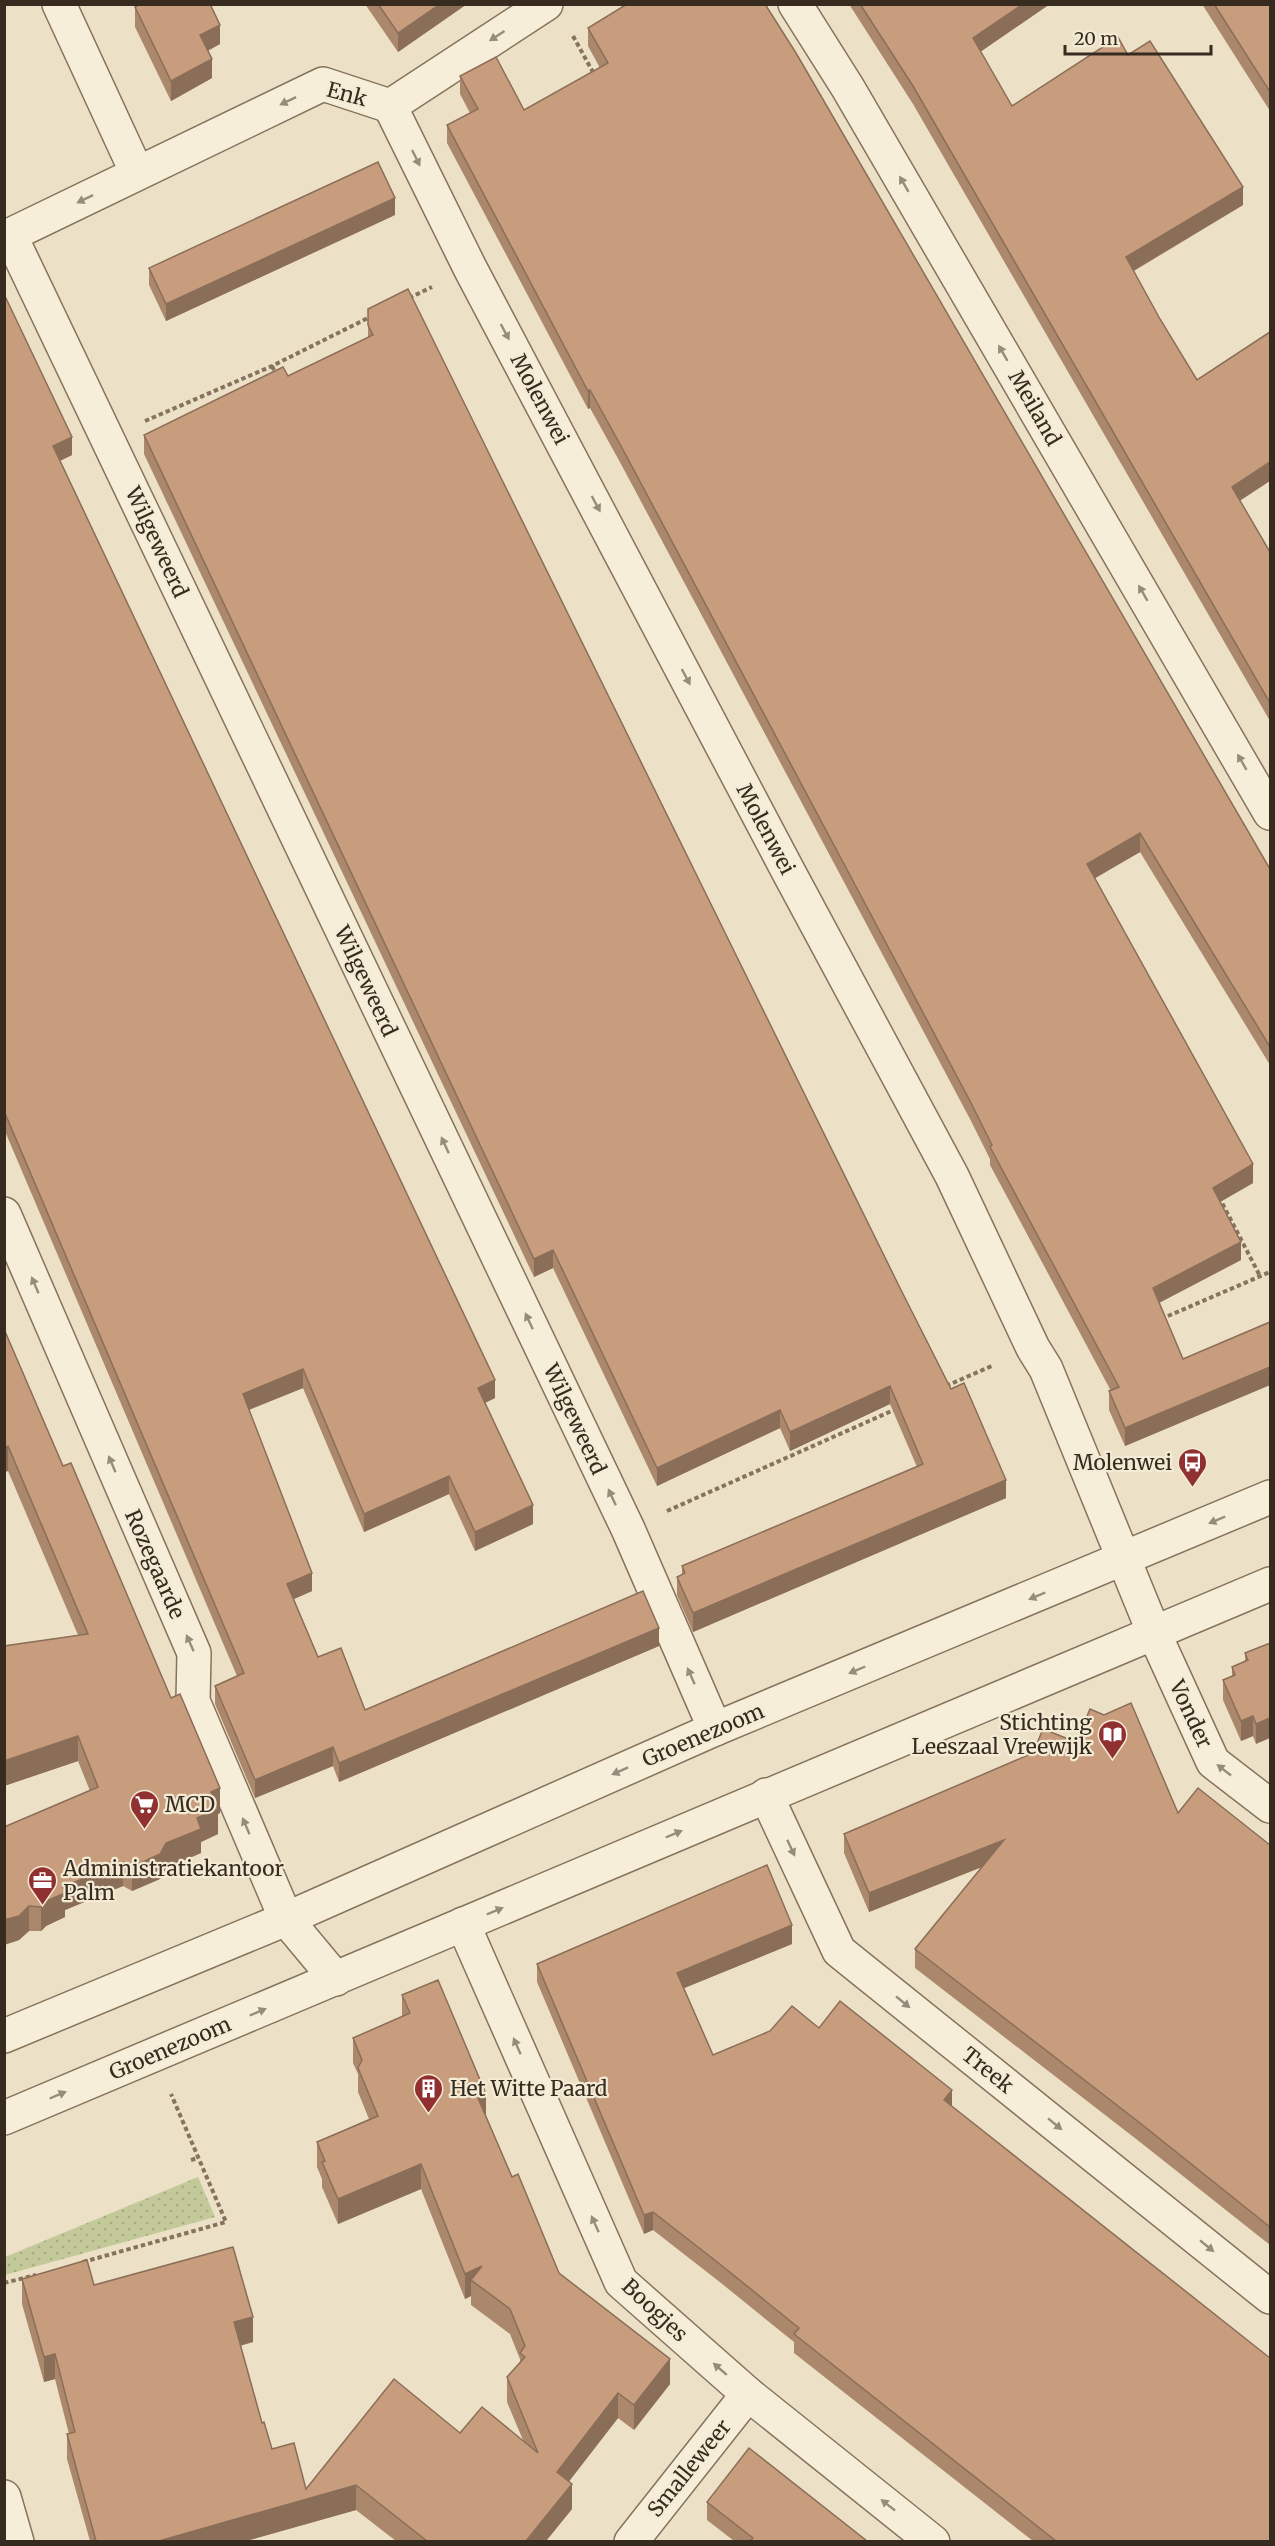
<svg xmlns="http://www.w3.org/2000/svg" width="1275" height="2546" font-family="Merriweather,serif">
	<defs>
		<pattern id="grass-dots" width="8" height="8" patternUnits="userSpaceOnUse" patternTransform="scale(1.5)"><rect width="8" height="8" fill="#c4c99a"/><path d="M2 2h.1M6 6h.1" fill="none" stroke="#a9ad84" stroke-width="1.8" stroke-linecap="round"/></pattern>
	</defs>
	<rect width="100%" height="100%" fill="#ece1c6"/>
	<!-- grass -->
	<path fill="url(#grass-dots)" d="M 198,2177 L 215,2217 L 5,2275 L 5,2257 Z"/>
	<g fill="none" stroke-linecap="round" stroke-linejoin="round">
		<defs>
			<g id="minor">
				<path d="M 59,4 L 137,173"/>
				<path d="M 795,4 L 848,88 L 1270,813"/>
				<path d="M 390,106 L 470,268 L 787,869 L 952,1176 L 1033,1348 L 1046,1369 L 1154,1633 L 1213,1762 L 1270,1806"/>
				<path d="M 10,235 L 628,1529 L 715,1729"/>
				<path d="M 4,238 L 323,84 L 390,106 L 546,4"/>
				<path d="M 4,1214 L 194,1653 L 193,1701 L 286,1919 L 336,1979"/>
				<path d="M 766,1795 L 839,1951 L 1270,2297"/>
				<path d="M 463,1924 L 621,2282 L 748,2394 L 933,2542"/>
				<path d="M 4,2036 L 286,1919 L 715,1729 L 1270,1497"/>
				<path d="M 4,2118 L 1270,1584"/>
				<path d="M 4,2497 L 17,2542"/>
				<path d="M 631,2542 L 748,2394"/>
			</g>
		</defs>
		<!-- minor casing -->
		<use href="#minor" stroke="#86735d" stroke-width="36"/>
		<!-- path -->
		<g stroke="#86735d" stroke-width="4" stroke-dasharray="4.5 3" stroke-linecap="butt">
			<path d="M 573,36 L 594,74"/>
			<path d="M 409,298 L 432,287"/>
			<path d="M 272,366 L 276,374"/>
			<path d="M 145,421 L 272,366 L 370,317"/>
			<path d="M 1219,1197 L 1260,1276"/>
			<path d="M 1161,1319 L 1270,1272"/>
			<path d="M 946,1386 L 994,1365"/>
			<path d="M 667,1511 L 896,1409"/>
			<path d="M 191,2160 L 198,2158"/>
			<path d="M 83,2262 L 226,2222 L 171,2094"/>
			<path d="M 4,2283 L 36,2275"/>
		</g>
		<!-- minor -->
		<use href="#minor" stroke="#f7eed9" stroke-width="33"/>
	</g>
	<!-- wall -->
	<g fill="#ab876c">
		<path d="M 365,4 L 467,4 L 398,52 Z"/>
		<path d="M 849,4 L 1050,4 L 980,51 L 1012,106 L 1128,55 L 1243,205 L 1134,271 L 1240,501 L 1270,552 L 1270,721 L 913,104 Z"/>
		<path d="M 1202,4 L 1270,4 L 1270,111 Z"/>
		<path d="M 135,7 L 220,44 L 208,51 L 212,78 L 171,101 L 135,27 Z"/>
		<path d="M 588,28 L 1270,869 L 1270,1065 L 1140,852 L 1094,878 L 1253,1183 L 1220,1202 L 1241,1260 L 1159,1303 L 1183,1359 L 1270,1322 L 1270,1385 L 1125,1446 L 1109,1410 L 1109,1391 L 1111,1391 L 990,1165 L 990,1159 L 970,1119 L 844,882 L 621,464 L 590,408 L 588,409 L 447,143 L 447,125 L 470,113 L 460,94 L 460,76 L 524,110 L 600,68 L 588,46 Z"/>
		<path d="M 395,215 L 166,321 L 149,285 L 149,268 Z"/>
		<path d="M 4,294 L 72,455 L 60,461 L 495,1398 L 485,1403 L 533,1524 L 475,1551 L 449,1494 L 364,1532 L 303,1388 L 249,1410 L 312,1591 L 294,1599 L 318,1657 L 365,1710 L 659,1646 L 339,1782 L 333,1766 L 255,1798 L 215,1704 L 215,1686 L 237,1676 L 4,1129 Z"/>
		<path d="M 368,309 L 900,1288 L 1006,1498 L 693,1632 L 677,1595 L 677,1577 L 682,1575 L 682,1566 L 917,1467 L 890,1404 L 790,1451 L 780,1428 L 657,1486 L 553,1268 L 534,1277 L 144,454 L 144,435 L 288,376 L 368,337 Z"/>
		<path d="M 4,1329 L 63,1466 L 171,1698 L 220,1813 L 218,1814 L 218,1834 L 201,1842 L 201,1853 L 166,1868 L 160,1879 L 132,1891 L 123,1886 L 65,1910 L 65,1917 L 46,1926 L 41,1931 L 29,1931 L 19,1940 L 4,1945 L 90,1791 L 78,1761 L 4,1786 L 4,1646 L 78,1635 L 8,1471 L 4,1472 Z"/>
		<path d="M 1270,1643 L 1256,1744 L 1253,1736 L 1241,1741 L 1223,1700 L 1223,1680 L 1232,1677 L 1232,1667 L 1245,1662 L 1245,1653 Z"/>
		<path d="M 1178,1813 L 1270,1845 L 1270,2245 L 1140,2142 L 915,1968 L 915,1949 L 982,1867 L 869,1912 L 844,1853 L 844,1834 Z"/>
		<path d="M 792,1944 L 684,1988 L 713,2055 L 819,2028 L 952,2107 L 1270,2541 L 1033,2541 L 794,2353 L 794,2342 L 721,2283 L 653,2230 L 644,2234 L 537,1982 L 537,1964 Z"/>
		<path d="M 402,1995 L 486,2117 L 512,2177 L 559,2273 L 670,2384 L 634,2430 L 618,2418 L 569,2481 L 572,2509 L 546,2541 L 396,2541 L 356,2510 L 246,2541 L 90,2541 L 67,2459 L 67,2434 L 69,2434 L 55,2379 L 44,2382 L 22,2304 L 22,2279 L 94,2285 L 253,2342 L 240,2346 L 262,2423 L 272,2449 L 306,2489 L 460,2433 L 523,2440 L 507,2402 L 507,2377 L 520,2362 L 520,2359 L 510,2334 L 471,2305 L 471,2296 L 465,2299 L 421,2189 L 338,2224 L 322,2187 L 322,2179 L 317,2167 L 317,2142 L 369,2119 L 358,2092 L 358,2074 L 353,2063 L 353,2038 L 402,2017 Z"/>
		<path d="M 707,2502 L 867,2541 L 734,2541 L 707,2520 Z"/>
	</g>
	<!-- shaded-wall -->
	<g fill="#8b6e58">
		<path d="M 440,4 L 467,4 L 398,52 L 398,33 Z"/>
		<path d="M 1023,4 L 1050,4 L 973,57 L 973,38 Z"/>
		<path d="M 220,25 L 220,44 L 200,54 L 200,35 Z"/>
		<path d="M 212,59 L 212,78 L 171,101 L 171,81 Z"/>
		<path d="M 1243,187 L 1243,205 L 1126,275 L 1126,257 Z"/>
		<path d="M 395,198 L 395,215 L 166,321 L 166,304 Z"/>
		<path d="M 590,390 L 590,408 L 588,409 L 588,391 Z"/>
		<path d="M 72,437 L 72,455 L 53,464 L 53,446 Z"/>
		<path d="M 1270,462 L 1270,481 L 1232,506 L 1232,487 Z"/>
		<path d="M 1140,833 L 1140,852 L 1087,883 L 1087,864 Z"/>
		<path d="M 1253,1164 L 1253,1183 L 1213,1206 L 1213,1188 Z"/>
		<path d="M 1241,1242 L 1241,1260 L 1153,1306 L 1153,1288 Z"/>
		<path d="M 553,1250 L 553,1268 L 534,1277 L 534,1259 Z"/>
		<path d="M 1270,1367 L 1270,1385 L 1125,1446 L 1125,1428 Z"/>
		<path d="M 303,1369 L 303,1388 L 243,1412 L 243,1394 Z"/>
		<path d="M 495,1380 L 495,1398 L 478,1406 L 478,1388 Z"/>
		<path d="M 890,1386 L 890,1404 L 790,1451 L 790,1432 Z"/>
		<path d="M 780,1410 L 780,1428 L 657,1486 L 657,1468 Z"/>
		<path d="M 8,1446 L 8,1471 L 4,1472 L 4,1448 Z"/>
		<path d="M 449,1476 L 449,1494 L 364,1532 L 364,1514 Z"/>
		<path d="M 1006,1480 L 1006,1498 L 693,1632 L 693,1613 Z"/>
		<path d="M 533,1505 L 533,1524 L 475,1551 L 475,1532 Z"/>
		<path d="M 312,1573 L 312,1591 L 287,1602 L 287,1584 Z"/>
		<path d="M 659,1628 L 659,1646 L 339,1782 L 339,1763 Z"/>
		<path d="M 1253,1716 L 1253,1736 L 1241,1741 L 1241,1721 Z"/>
		<path d="M 1270,1718 L 1270,1738 L 1256,1744 L 1256,1724 Z"/>
		<path d="M 78,1736 L 78,1761 L 4,1786 L 4,1761 Z"/>
		<path d="M 333,1747 L 333,1766 L 255,1798 L 255,1780 Z"/>
		<path d="M 220,1788 L 220,1813 L 218,1814 L 218,1834 L 201,1842 L 201,1853 L 166,1868 L 160,1879 L 132,1891 L 132,1867 L 166,1843 L 197,1818 L 211,1792 Z"/>
		<path d="M 1004,1840 L 1004,1858 L 869,1912 L 869,1893 Z"/>
		<path d="M 123,1862 L 123,1886 L 65,1910 L 65,1917 L 46,1926 L 41,1931 L 41,1907 L 63,1887 Z"/>
		<path d="M 29,1906 L 29,1931 L 19,1940 L 4,1945 L 4,1920 Z"/>
		<path d="M 792,1925 L 792,1944 L 677,1991 L 677,1973 Z"/>
		<path d="M 952,2090 L 952,2108 L 944,2100 Z"/>
		<path d="M 486,2094 L 486,2119 L 478,2098 Z"/>
		<path d="M 421,2164 L 421,2189 L 338,2224 L 338,2199 Z"/>
		<path d="M 653,2212 L 653,2230 L 644,2234 L 644,2215 Z"/>
		<path d="M 482,2266 L 471,2280 L 471,2296 L 465,2299 L 465,2274 Z"/>
		<path d="M 253,2317 L 253,2342 L 234,2347 L 234,2322 Z"/>
		<path d="M 55,2354 L 55,2379 L 44,2382 L 44,2357 Z"/>
		<path d="M 670,2359 L 670,2384 L 634,2430 L 634,2405 Z"/>
		<path d="M 618,2393 L 618,2418 L 557,2497 L 557,2472 Z"/>
		<path d="M 572,2484 L 572,2509 L 546,2541 L 526,2541 Z"/>
		<path d="M 356,2485 L 356,2510 L 246,2541 L 162,2541 L 162,2540 Z"/>
	</g>
	<!-- building -->
	<g fill="#c79d7e" stroke="#8b6e58" stroke-width="1.5">
		<path d="M 140,4 L 210,4 L 220,25 L 200,35 L 212,59 L 171,81 L 135,7 Z"/>
		<path d="M 378,4 L 440,4 L 398,33 Z"/>
		<path d="M 627,4 L 765,4 L 796,53 L 1270,869 L 1270,1047 L 1140,833 L 1087,864 L 1253,1164 L 1213,1188 L 1241,1242 L 1153,1288 L 1183,1359 L 1270,1322 L 1270,1367 L 1125,1428 L 1109,1391 L 1119,1387 L 990,1147 L 992,1145 L 970,1101 L 844,864 L 621,446 L 590,390 L 588,391 L 447,125 L 478,109 L 460,76 L 496,57 L 524,110 L 608,63 L 588,28 Z"/>
		<path d="M 860,4 L 1023,4 L 973,38 L 1012,106 L 1118,37 L 1128,55 L 1150,41 L 1243,187 L 1126,257 L 1160,319 L 1197,380 L 1270,332 L 1270,462 L 1232,487 L 1270,552 L 1270,703 L 913,86 Z"/>
		<path d="M 1214,4 L 1270,4 L 1270,92 Z"/>
		<path d="M 378,162 L 395,198 L 166,304 L 149,268 Z"/>
		<path d="M 408,289 L 900,1288 L 951,1389 L 964,1383 L 1006,1480 L 693,1613 L 677,1577 L 685,1573 L 682,1566 L 923,1464 L 890,1386 L 790,1432 L 780,1410 L 657,1468 L 553,1250 L 534,1259 L 144,435 L 283,367 L 288,376 L 373,335 L 368,325 L 368,309 Z"/>
		<path d="M 4,294 L 72,437 L 53,446 L 495,1380 L 478,1388 L 533,1505 L 475,1532 L 449,1476 L 364,1514 L 303,1369 L 243,1394 L 312,1573 L 287,1584 L 318,1657 L 341,1648 L 365,1710 L 643,1591 L 659,1628 L 339,1763 L 333,1747 L 255,1780 L 215,1686 L 244,1673 L 4,1111 Z"/>
		<path d="M 4,1329 L 63,1466 L 71,1463 L 171,1698 L 180,1694 L 220,1788 L 211,1792 L 218,1809 L 197,1818 L 201,1829 L 166,1843 L 160,1854 L 132,1867 L 123,1862 L 63,1887 L 65,1893 L 46,1901 L 41,1907 L 29,1906 L 19,1916 L 4,1920 L 4,1827 L 98,1787 L 78,1736 L 4,1761 L 4,1646 L 88,1634 L 8,1446 L 4,1448 Z"/>
		<path d="M 1270,1643 L 1270,1718 L 1256,1724 L 1253,1716 L 1241,1721 L 1223,1680 L 1235,1675 L 1232,1667 L 1248,1660 L 1245,1653 Z"/>
		<path d="M 1131,1703 L 1178,1813 L 1198,1788 L 1270,1845 L 1270,2227 L 1140,2123 L 915,1949 L 1004,1840 L 869,1893 L 844,1834 L 1033,1753 L 1043,1729 L 1076,1742 L 1090,1709 L 1104,1715 Z"/>
		<path d="M 767,1865 L 792,1925 L 677,1973 L 713,2055 L 770,2031 L 792,2006 L 819,2028 L 840,2001 L 952,2090 L 944,2100 L 1270,2358 L 1270,2541 L 1056,2541 L 794,2334 L 799,2328 L 721,2265 L 653,2212 L 644,2215 L 537,1964 Z"/>
		<path d="M 438,1980 L 486,2094 L 478,2098 L 512,2177 L 518,2174 L 559,2273 L 670,2359 L 634,2405 L 618,2393 L 557,2472 L 572,2484 L 526,2541 L 427,2541 L 356,2485 L 162,2540 L 163,2541 L 96,2541 L 67,2434 L 75,2432 L 55,2354 L 44,2357 L 22,2279 L 87,2260 L 94,2285 L 233,2247 L 253,2317 L 234,2322 L 262,2423 L 264,2422 L 272,2449 L 294,2443 L 306,2489 L 394,2379 L 460,2433 L 482,2407 L 538,2453 L 507,2377 L 525,2357 L 520,2353 L 525,2346 L 510,2309 L 471,2280 L 482,2266 L 465,2274 L 421,2164 L 338,2199 L 322,2162 L 325,2161 L 317,2142 L 378,2116 L 358,2068 L 362,2060 L 353,2038 L 410,2013 L 402,1995 Z"/>
		<path d="M 749,2448 L 867,2541 L 750,2541 L 753,2538 L 707,2502 Z"/>
	</g>
	<!-- one-way arrows -->
	<defs><path id="oneway-solid" d="M-6-.8H1V-3.2L6.5 0L1 3.2V.8H-6Z" transform="scale(1.5)"/></defs>
	<g fill="#978c7c">
		<use href="#oneway-solid" transform="translate(497 36) rotate(147)"/>
		<use href="#oneway-solid" transform="translate(288 101) rotate(154)"/>
		<use href="#oneway-solid" transform="translate(416 158) rotate(64)"/>
		<use href="#oneway-solid" transform="translate(904 184) rotate(-120)"/>
		<use href="#oneway-solid" transform="translate(85 199) rotate(154)"/>
		<use href="#oneway-solid" transform="translate(505 332) rotate(62)"/>
		<use href="#oneway-solid" transform="translate(1003 353) rotate(-120)"/>
		<use href="#oneway-solid" transform="translate(596 504) rotate(62)"/>
		<use href="#oneway-solid" transform="translate(1143 593) rotate(-120)"/>
		<use href="#oneway-solid" transform="translate(686 677) rotate(62)"/>
		<use href="#oneway-solid" transform="translate(1242 762) rotate(-120)"/>
		<use href="#oneway-solid" transform="translate(445 1145) rotate(-115)"/>
		<use href="#oneway-solid" transform="translate(35 1285) rotate(-113)"/>
		<use href="#oneway-solid" transform="translate(529 1321) rotate(-115)"/>
		<use href="#oneway-solid" transform="translate(112 1464) rotate(-113)"/>
		<use href="#oneway-solid" transform="translate(612 1497) rotate(-115)"/>
		<use href="#oneway-solid" transform="translate(1217 1520) rotate(157)"/>
		<use href="#oneway-solid" transform="translate(1037 1596) rotate(157)"/>
		<use href="#oneway-solid" transform="translate(190 1643) rotate(-114)"/>
		<use href="#oneway-solid" transform="translate(857 1670) rotate(157)"/>
		<use href="#oneway-solid" transform="translate(691 1676) rotate(-114)"/>
		<use href="#oneway-solid" transform="translate(1224 1770) rotate(-142)"/>
		<use href="#oneway-solid" transform="translate(620 1771) rotate(156)"/>
		<use href="#oneway-solid" transform="translate(246 1826) rotate(-113)"/>
		<use href="#oneway-solid" transform="translate(674 1834) rotate(-23)"/>
		<use href="#oneway-solid" transform="translate(791 1848) rotate(65)"/>
		<use href="#oneway-solid" transform="translate(495 1911) rotate(-23)"/>
		<use href="#oneway-solid" transform="translate(903 2002) rotate(39)"/>
		<use href="#oneway-solid" transform="translate(258 2012) rotate(-23)"/>
		<use href="#oneway-solid" transform="translate(517 2046) rotate(-114)"/>
		<use href="#oneway-solid" transform="translate(58 2095) rotate(-23)"/>
		<use href="#oneway-solid" transform="translate(1055 2124) rotate(39)"/>
		<use href="#oneway-solid" transform="translate(595 2224) rotate(-114)"/>
		<use href="#oneway-solid" transform="translate(1207 2246) rotate(39)"/>
		<use href="#oneway-solid" transform="translate(720 2369) rotate(-139)"/>
		<use href="#oneway-solid" transform="translate(888 2505) rotate(-142)"/>
	</g>
	<!-- icons -->
	<defs>
		<symbol id="bus-pin" viewBox="-11 -11 22 30"><path d="M0 17L-7.5 6A9.5 9.5 0 1 1 7.5 6Z" fill="#913031" stroke="#f4ebd5"/><path d="M-5-6H5V4H4V6H2V4H-2V6H-4V4H-5ZM-3.5-4V0h7V-4ZM-3.5 1.2v1.5H-2V1.2ZM2 1.2v1.5H3.5V1.2Z" fill="#fff"/></symbol>
		<symbol id="library-pin" viewBox="-11 -11 22 30"><path d="M0 17L-7.5 6A9.5 9.5 0 1 1 7.5 6Z" fill="#913031" stroke="#f4ebd5"/><path d="M-6-4Q-3-5.5-.7-3.5V5Q-3 3-6 4ZM6-4Q3-5.5 .7-3.5V5Q3 3 6 4Z" fill="#fff"/></symbol>
		<symbol id="supermarket-pin" viewBox="-11 -11 22 30"><path d="M0 17L-7.5 6A9.5 9.5 0 1 1 7.5 6Z" fill="#913031" stroke="#f4ebd5"/><path d="M-6-5.5h2.5l.6 2H6L4.5 2H-2.5L-4.4-4H-6ZM-1.5 3.2a1.3 1.3 0 1 0 .1 0ZM3 3.2a1.3 1.3 0 1 0 .1 0Z" fill="#fff"/></symbol>
		<symbol id="office-pin" viewBox="-11 -11 22 30"><path d="M0 17L-7.5 6A9.5 9.5 0 1 1 7.5 6Z" fill="#913031" stroke="#f4ebd5"/><path d="M-6-3h4V-5.5h4V-3h4V5H-6ZM-1-4.5V-3h2v-1.5ZM-6 0V1H6V0Z" fill="#fff"/></symbol>
		<symbol id="building-pin" viewBox="-11 -11 22 30"><path d="M0 17L-7.5 6A9.5 9.5 0 1 1 7.5 6Z" fill="#913031" stroke="#f4ebd5"/><path d="M-4-6H4V6H1V3H-1V6H-4ZM-2.5-4.3h1.7v1.8h-1.7ZM.8-4.3h1.7v1.8H.8ZM-2.5-1h1.7V.8h-1.7ZM.8-1h1.7V.8H.8Z" fill="#fff"/></symbol>
	</defs>
	<g fill-rule="evenodd">
		<use href="#bus-pin" x="1176" y="1446" width="33" height="45"/>
		<use href="#library-pin" x="1096" y="1718" width="33" height="45"/>
		<use href="#supermarket-pin" x="128" y="1788" width="33" height="45"/>
		<use href="#office-pin" x="26" y="1864" width="33" height="45"/>
		<use href="#building-pin" x="412" y="2072" width="33" height="45"/>
	</g>
	<g text-anchor="middle" dominant-baseline="central" stroke-width="4.5" stroke-linejoin="round" paint-order="stroke">
		<!-- street labels -->
		<g font-size="21" fill="#372b20" stroke="#f4ebd5">
			<text transform="translate(347 94) rotate(15)">Enk</text>
			<text transform="translate(540 399) rotate(62)">Molenwei</text>
			<text transform="translate(1035 408) rotate(60)">Meiland</text>
			<text transform="translate(157 542) rotate(65)">Wilgeweerd</text>
			<text transform="translate(766 829) rotate(62)">Molenwei</text>
			<text transform="translate(366 981) rotate(65)">Wilgeweerd</text>
			<text transform="translate(575 1419) rotate(65)">Wilgeweerd</text>
			<text transform="translate(155 1564) rotate(66)">Rozegaarde</text>
			<text transform="translate(1191 1714) rotate(65)">Vonder</text>
			<text transform="translate(703 1735) rotate(-23)">Groenezoom</text>
			<text transform="translate(170 2048) rotate(-23)">Groenezoom</text>
			<text transform="translate(988 2070) rotate(39)">Treek</text>
			<text transform="translate(655 2310) rotate(43)">Boogjes</text>
			<text transform="translate(689 2468) rotate(-51)">Smalleweer</text>
		</g>
		<!-- poi labels -->
		<g font-size="21" fill="#372b20" stroke="#f4ebd5" text-anchor="start">
			<text x="1172" y="1462" text-anchor="end">Molenwei</text>
			<text x="1092" y="1722" text-anchor="end">Stichting<tspan x="1092" dy="24">Leeszaal Vreewijk</tspan></text>
			<text x="165" y="1804">MCD</text>
			<text x="63" y="1868">Administratiekantoor<tspan x="63" dy="24">Palm</tspan></text>
			<text x="450" y="2088">Het Witte Paard</text>
		</g>
	</g>
	<!-- border -->
	<rect width="1275" height="2546" fill="none" stroke="#372b20" stroke-width="12"/>
	<!-- scale -->
	<path d="M1065 45v9h146v-9" fill="none" stroke="#372b20" stroke-width="3"/>
	<text x="1074" y="45" font-size="18" fill="#372b20" stroke="#f4ebd5" stroke-width="4.5" paint-order="stroke">20 m</text>
</svg>
